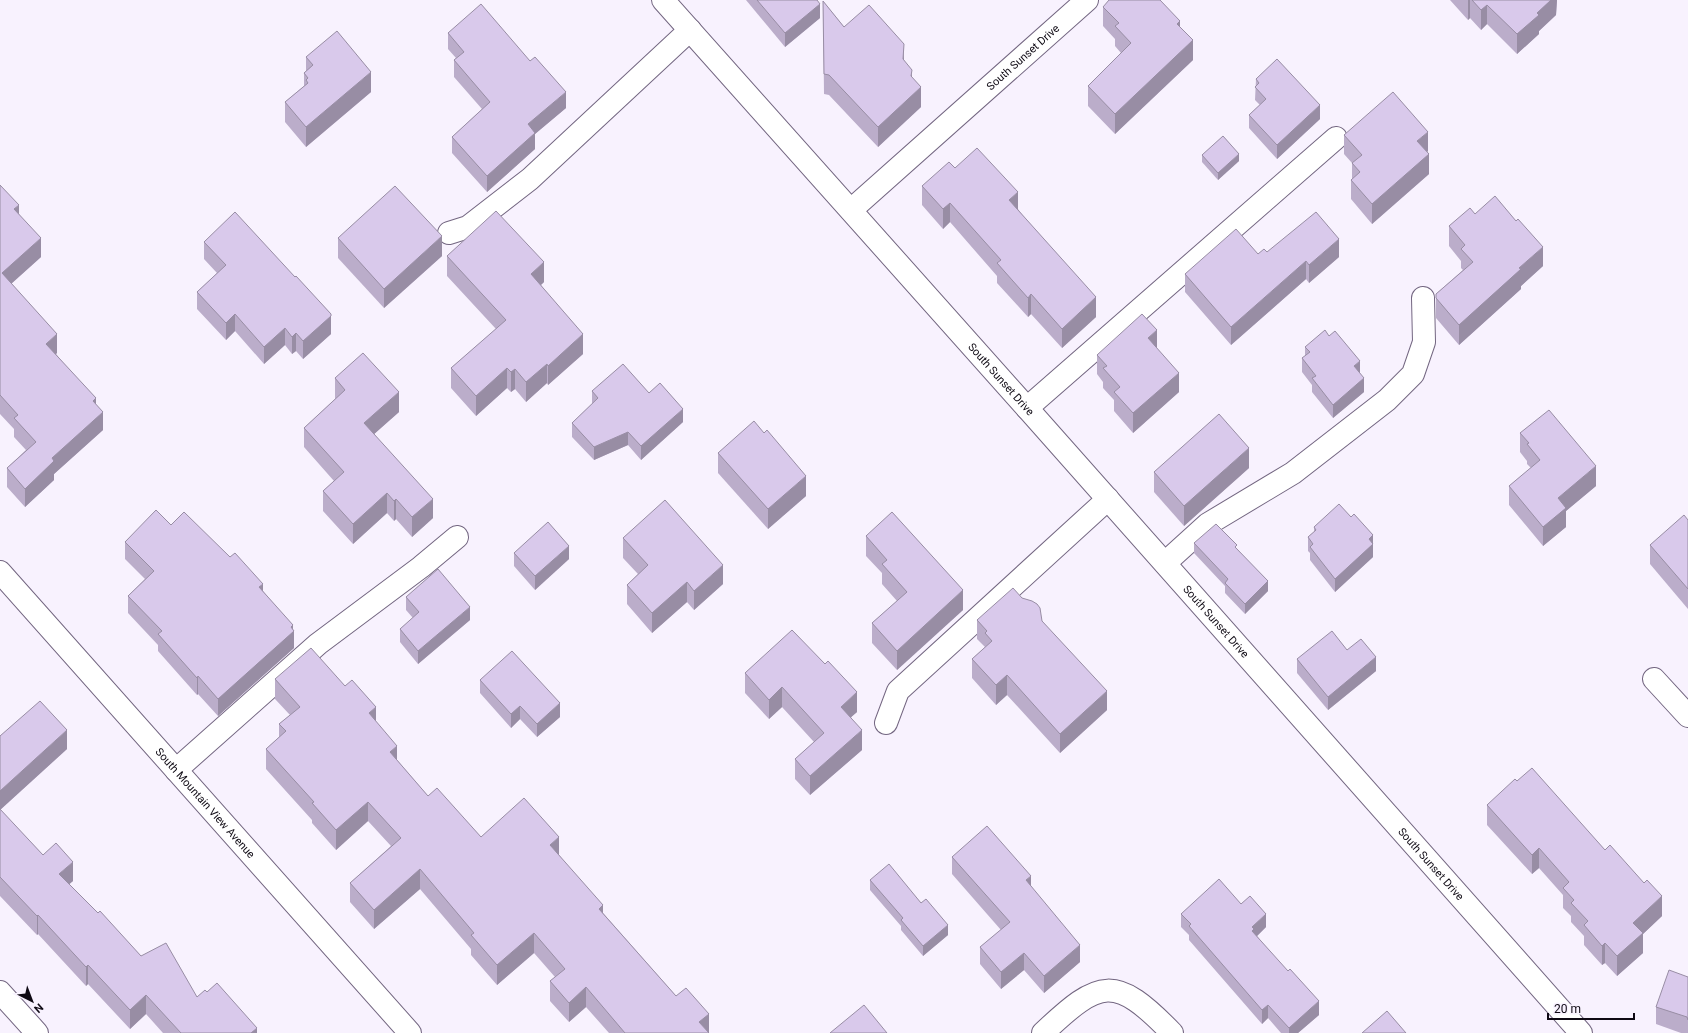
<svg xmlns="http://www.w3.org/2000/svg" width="1688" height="1033" font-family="Roboto,sans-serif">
	<rect width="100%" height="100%" fill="#f8f2fe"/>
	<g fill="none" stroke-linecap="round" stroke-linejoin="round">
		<defs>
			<g id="minor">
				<path id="s1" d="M 663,0 L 1027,408 L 1581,1033"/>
				<path id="s2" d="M 851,210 L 1087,0"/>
				<path d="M 449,233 L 468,227 L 530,179 L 690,30"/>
				<path d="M 1027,408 L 1336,138"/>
				<path d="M 1165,563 L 1208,524 L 1293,473 L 1387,400 L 1413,374 L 1424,342 L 1423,298"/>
				<path id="s3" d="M 0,572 L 410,1033"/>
				<path d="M 1654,679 L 1688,716"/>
				<path d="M 886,723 L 898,691 L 1108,499"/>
				<path d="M 176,770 L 318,644 L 421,567 L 457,537"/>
				<path d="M 0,992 L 37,1033"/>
				<path d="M 1043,1033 C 1100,979 1115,974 1172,1033"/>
			</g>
		</defs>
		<!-- minor casing -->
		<use href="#minor" stroke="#736681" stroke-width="24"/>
		<!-- minor -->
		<use href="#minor" stroke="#fff" stroke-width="22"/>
	</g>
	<!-- wall -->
	<g fill="#bbadca">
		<path d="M 746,0 L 817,0 L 820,18 L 785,47 Z"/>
		<path d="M 1450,0 L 1557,0 L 1556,15 L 1539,31 L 1539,34 L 1517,54 L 1487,24 L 1481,30 L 1470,18 L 1468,20 Z"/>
		<path d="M 823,1 L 844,27 L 904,60 L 912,78 L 921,107 L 878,147 L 829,95 L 824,94 Z"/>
		<path d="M 1103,7 L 1180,27 L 1193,60 L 1115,134 L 1088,106 L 1088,86 L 1121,53 L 1115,46 L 1115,39 L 1103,26 Z"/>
		<path d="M 448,33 L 566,108 L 535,134 L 535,149 L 487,192 L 452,153 L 452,137 L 482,109 L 454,77 L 454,60 L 456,58 L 448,49 Z"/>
		<path d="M 306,57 L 371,92 L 306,147 L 285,122 L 285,102 L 304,86 L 304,73 L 306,71 Z"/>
		<path d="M 1256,79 L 1320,119 L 1277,159 L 1249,128 L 1249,115 L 1260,105 L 1255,100 Z"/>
		<path d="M 1344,135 L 1428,151 L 1427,152 L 1429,174 L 1372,224 L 1351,199 L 1351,180 L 1352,179 L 1352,163 L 1344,154 Z"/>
		<path d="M 1202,155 L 1239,161 L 1218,180 L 1202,162 Z"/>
		<path d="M 955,168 L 1018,209 L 1096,317 L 1062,348 L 1031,314 L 1028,317 L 997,283 L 997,276 L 950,222 L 943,229 L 922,205 L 922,186 Z"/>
		<path d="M 0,185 L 19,214 L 41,257 L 11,284 L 57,353 L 56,354 L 96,405 L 103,430 L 54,474 L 54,480 L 25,507 L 7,487 L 7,468 L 26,450 L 14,437 L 14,429 L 0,414 Z"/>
		<path d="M 1475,214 L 1543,266 L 1521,286 L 1521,289 L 1459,345 L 1436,318 L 1436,294 L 1463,270 L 1461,268 L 1461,261 L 1449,246 L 1449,226 Z"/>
		<path d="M 338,238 L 442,256 L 384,308 L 338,258 Z"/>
		<path d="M 204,242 L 295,277 L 331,314 L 331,334 L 303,359 L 296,351 L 292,354 L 285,345 L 264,364 L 235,331 L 226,340 L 197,309 L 197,292 L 217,273 L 204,259 Z"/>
		<path d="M 1267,252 L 1339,257 L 1309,283 L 1306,279 L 1231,345 L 1185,292 L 1185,274 Z"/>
		<path d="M 447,256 L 544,282 L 541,285 L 583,354 L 548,385 L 547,383 L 526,402 L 515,389 L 511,392 L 507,388 L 476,416 L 451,388 L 451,368 L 496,329 L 447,276 Z"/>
		<path d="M 1305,347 L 1360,373 L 1364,392 L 1333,418 L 1312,392 L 1312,385 L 1302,372 L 1302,358 L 1305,356 Z"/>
		<path d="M 1157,348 L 1179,392 L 1133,433 L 1114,411 L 1114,400 L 1103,388 L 1103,382 L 1097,374 L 1097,355 Z"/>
		<path d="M 335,378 L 399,412 L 374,434 L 433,518 L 412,537 L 396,519 L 394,521 L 387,513 L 353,544 L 323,511 L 323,491 L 334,481 L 304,447 L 304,428 L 335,399 Z"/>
		<path d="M 592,391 L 649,393 L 683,422 L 641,460 L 628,445 L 594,460 L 572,437 L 572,423 L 592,404 Z"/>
		<path d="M 1520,433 L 1596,486 L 1566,511 L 1566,527 L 1543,546 L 1509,505 L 1509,486 L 1531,468 L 1527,464 L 1527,461 L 1520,452 Z"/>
		<path d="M 718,453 L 806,496 L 768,529 L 718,473 Z"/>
		<path d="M 1249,468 L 1184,526 L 1154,492 L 1154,472 Z"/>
		<path d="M 1351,517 L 1373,535 L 1373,557 L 1335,592 L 1310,560 L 1310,553 L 1308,551 L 1308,537 L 1314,532 L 1314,527 Z"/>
		<path d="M 1688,520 L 1688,609 L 1650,564 L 1650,545 Z"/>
		<path d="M 171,525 L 263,591 L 293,629 L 294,648 L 218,716 L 198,694 L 197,695 L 158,651 L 158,645 L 128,613 L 128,596 L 145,579 L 125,559 L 125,542 Z"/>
		<path d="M 866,536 L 963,610 L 897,670 L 872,643 L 872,623 L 897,601 L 882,584 L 882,573 L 866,556 Z"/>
		<path d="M 623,538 L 723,584 L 694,610 L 687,602 L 652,633 L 627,604 L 627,585 L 638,574 L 623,558 Z"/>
		<path d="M 1194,543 L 1237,549 L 1268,591 L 1245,614 L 1225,593 L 1225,586 L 1194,553 Z"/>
		<path d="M 514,553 L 569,559 L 535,590 L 514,566 Z"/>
		<path d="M 406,597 L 470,620 L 418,664 L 400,642 L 400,629 L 413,618 L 406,610 Z"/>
		<path d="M 977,620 L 1042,621 L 1107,710 L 1060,753 L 1007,695 L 996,705 L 972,678 L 972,659 L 985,647 L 977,639 Z"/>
		<path d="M 1347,650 L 1376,671 L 1328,710 L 1297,673 L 1297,659 Z"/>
		<path d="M 745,673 L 857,712 L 851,717 L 862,750 L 810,795 L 795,779 L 795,759 L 814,742 L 782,707 L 769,719 L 745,693 Z"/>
		<path d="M 275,679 L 376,722 L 397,760 L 428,796 L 481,837 L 559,855 L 603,913 L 676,996 L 709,1014 L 709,1033 L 609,1033 L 586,1007 L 569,1022 L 550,1001 L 550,981 L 555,977 L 534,953 L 497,985 L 471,955 L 471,949 L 420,889 L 374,929 L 350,902 L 350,883 L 391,846 L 368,821 L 336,850 L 312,823 L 312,820 L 266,769 L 266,749 L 279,737 L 279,724 L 290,715 L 275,699 Z"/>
		<path d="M 480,680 L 560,717 L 537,737 L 520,719 L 511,728 L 480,693 Z"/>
		<path d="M 0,736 L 67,749 L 0,810 L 43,855 L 73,881 L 69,884 L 141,956 L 197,997 L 207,992 L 257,1033 L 163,1033 L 146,1014 L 130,1029 L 88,984 L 86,986 L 38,934 L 37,935 L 0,896 Z"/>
		<path d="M 1487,805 L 1662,916 L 1643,934 L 1643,953 L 1617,976 L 1605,963 L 1602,965 L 1584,945 L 1584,936 L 1571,922 L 1571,916 L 1563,908 L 1563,895 L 1539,868 L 1532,874 L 1487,825 Z"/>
		<path d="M 952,857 L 1031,886 L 1080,962 L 1044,993 L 1024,970 L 1001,989 L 980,964 L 980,947 L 1001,930 L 952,874 Z"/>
		<path d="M 870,880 L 921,903 L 948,935 L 923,956 L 901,930 L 901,926 L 870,890 Z"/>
		<path d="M 1241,904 L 1266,927 L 1257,936 L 1319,1015 L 1298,1033 L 1281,1033 L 1268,1018 L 1262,1024 L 1189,940 L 1189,935 L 1181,927 L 1181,914 Z"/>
		<path d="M 1688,977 L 1688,1033 L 1681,1033 L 1656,1024 L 1656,1007 Z"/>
	</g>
	<!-- shaded-wall -->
	<g fill="#988da4">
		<path d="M 1468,0 L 1470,0 L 1470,18 L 1468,20 Z"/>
		<path d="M 1549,0 L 1557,0 L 1556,15 L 1539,31 L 1539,34 L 1517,54 L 1517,34 Z"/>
		<path d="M 820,4 L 820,18 L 785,47 L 785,33 Z"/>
		<path d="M 1487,5 L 1487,24 L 1481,30 L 1481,10 Z"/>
		<path d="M 1180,21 L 1180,40 L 1177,24 Z"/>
		<path d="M 1193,40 L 1193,60 L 1115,134 L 1115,114 Z"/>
		<path d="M 904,44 L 904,63 L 903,59 Z"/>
		<path d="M 912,70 L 912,90 L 911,76 Z"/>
		<path d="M 371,72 L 371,92 L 306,147 L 306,127 Z"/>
		<path d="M 921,87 L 921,107 L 878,147 L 878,127 Z"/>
		<path d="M 566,92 L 566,108 L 535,134 L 535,149 L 487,192 L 487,176 L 528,124 Z"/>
		<path d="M 1320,105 L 1320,119 L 1277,159 L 1277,145 Z"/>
		<path d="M 1428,132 L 1428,151 L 1417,161 L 1417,141 Z"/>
		<path d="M 1239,154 L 1239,161 L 1218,180 L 1218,173 Z"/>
		<path d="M 1429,154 L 1429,174 L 1372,224 L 1372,204 Z"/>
		<path d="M 1018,192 L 1018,212 L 1009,200 Z"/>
		<path d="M 950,203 L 950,222 L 943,229 L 943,209 Z"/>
		<path d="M 19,205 L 19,224 L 14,209 Z"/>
		<path d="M 442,236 L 442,256 L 384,308 L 384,289 Z"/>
		<path d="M 41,238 L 41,257 L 2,292 L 2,273 Z"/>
		<path d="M 1339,239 L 1339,257 L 1309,283 L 1309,265 Z"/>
		<path d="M 1543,247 L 1543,266 L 1521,286 L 1521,289 L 1459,345 L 1459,325 L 1519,268 Z"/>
		<path d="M 1306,261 L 1306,279 L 1231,345 L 1231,327 Z"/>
		<path d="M 544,262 L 544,282 L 531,294 L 531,274 Z"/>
		<path d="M 1031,294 L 1031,314 L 1028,317 L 1028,298 Z"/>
		<path d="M 1096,297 L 1096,317 L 1062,348 L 1062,329 Z"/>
		<path d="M 235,314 L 235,331 L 226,340 L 226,323 Z"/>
		<path d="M 331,316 L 331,334 L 303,359 L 303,341 Z"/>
		<path d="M 285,328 L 285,345 L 264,364 L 264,347 Z"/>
		<path d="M 1157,330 L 1157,350 L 1148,338 Z"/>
		<path d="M 296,333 L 296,351 L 292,354 L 292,337 Z"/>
		<path d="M 57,334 L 57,353 L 46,362 L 46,344 Z"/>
		<path d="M 583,334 L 583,354 L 548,385 L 548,366 Z"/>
		<path d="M 1360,361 L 1360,375 L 1354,366 Z"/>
		<path d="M 547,364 L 547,383 L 526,402 L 526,382 Z"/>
		<path d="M 507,368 L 507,388 L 476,416 L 476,396 Z"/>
		<path d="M 515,369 L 515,389 L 511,392 L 511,372 Z"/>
		<path d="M 1179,373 L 1179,392 L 1133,433 L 1133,413 Z"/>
		<path d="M 1364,378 L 1364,392 L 1333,418 L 1333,405 Z"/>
		<path d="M 399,392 L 399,412 L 364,443 L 364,423 Z"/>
		<path d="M 96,398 L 96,417 L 93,401 Z"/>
		<path d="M 683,409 L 683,422 L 641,460 L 641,446 Z"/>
		<path d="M 103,412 L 103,430 L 54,474 L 54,480 L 25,507 L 25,489 L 52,458 Z"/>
		<path d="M 628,432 L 628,445 L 594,460 L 594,447 Z"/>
		<path d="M 1249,448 L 1249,468 L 1184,526 L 1184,506 Z"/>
		<path d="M 1596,466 L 1596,486 L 1566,511 L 1566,527 L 1543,546 L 1543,527 L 1558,498 Z"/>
		<path d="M 806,476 L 806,496 L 768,529 L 768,509 Z"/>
		<path d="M 387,493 L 387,513 L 353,544 L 353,524 Z"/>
		<path d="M 396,499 L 396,519 L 394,521 L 394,501 Z"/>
		<path d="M 433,499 L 433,518 L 412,537 L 412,517 Z"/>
		<path d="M 1373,535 L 1373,557 L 1335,592 L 1335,579 L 1369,539 Z"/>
		<path d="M 569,546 L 569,559 L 535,590 L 535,576 Z"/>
		<path d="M 723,565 L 723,584 L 694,610 L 694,591 Z"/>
		<path d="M 1268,581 L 1268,591 L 1245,614 L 1245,604 Z"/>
		<path d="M 687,582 L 687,602 L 652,633 L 652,613 Z"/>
		<path d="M 263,584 L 263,602 L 259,587 Z"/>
		<path d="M 963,590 L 963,610 L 897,670 L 897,651 Z"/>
		<path d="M 470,607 L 470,620 L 418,664 L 418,651 Z"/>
		<path d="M 293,625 L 293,632 L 294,631 L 294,648 L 218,716 L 218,699 Z"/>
		<path d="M 1376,657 L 1376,671 L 1328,710 L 1328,697 Z"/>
		<path d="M 1007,675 L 1007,695 L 996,705 L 996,685 Z"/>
		<path d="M 198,676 L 198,694 L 197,695 L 197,678 Z"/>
		<path d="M 782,687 L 782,707 L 769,719 L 769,700 Z"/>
		<path d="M 1107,691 L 1107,710 L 1060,753 L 1060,734 Z"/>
		<path d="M 857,692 L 857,712 L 841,726 L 841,707 Z"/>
		<path d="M 560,703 L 560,717 L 537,737 L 537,724 Z"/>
		<path d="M 520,706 L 520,719 L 511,728 L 511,714 Z"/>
		<path d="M 376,707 L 376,726 L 369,713 Z"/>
		<path d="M 67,730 L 67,749 L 0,810 L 0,791 Z"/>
		<path d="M 862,730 L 862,750 L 810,795 L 810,776 Z"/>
		<path d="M 397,746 L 397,765 L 390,752 Z"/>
		<path d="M 368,802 L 368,821 L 336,850 L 336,830 Z"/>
		<path d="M 559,837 L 559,856 L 550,845 Z"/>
		<path d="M 1539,848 L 1539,868 L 1532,874 L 1532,855 Z"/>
		<path d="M 73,862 L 73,881 L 59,893 L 59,874 Z"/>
		<path d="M 420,869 L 420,889 L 374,929 L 374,910 Z"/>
		<path d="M 1031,876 L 1031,893 L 1026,880 Z"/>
		<path d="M 1662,896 L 1662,916 L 1643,934 L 1643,953 L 1617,976 L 1617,956 L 1633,923 Z"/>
		<path d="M 603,905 L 603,925 L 599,909 Z"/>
		<path d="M 1266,914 L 1266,927 L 1254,939 L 1252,927 Z"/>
		<path d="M 38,915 L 38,934 L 37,935 L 37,916 Z"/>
		<path d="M 948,925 L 948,935 L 923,956 L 923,946 Z"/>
		<path d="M 534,933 L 534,953 L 497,985 L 497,965 Z"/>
		<path d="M 1605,943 L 1605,963 L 1602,965 L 1602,946 Z"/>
		<path d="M 1080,945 L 1080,962 L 1044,993 L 1044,976 Z"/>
		<path d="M 1024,953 L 1024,970 L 1001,989 L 1001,972 Z"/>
		<path d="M 88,965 L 88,984 L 86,986 L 86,967 Z"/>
		<path d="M 586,987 L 586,1007 L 569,1022 L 569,1003 Z"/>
		<path d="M 146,995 L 146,1014 L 130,1029 L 130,1010 Z"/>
		<path d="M 1319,1001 L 1319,1015 L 1298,1033 L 1289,1033 L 1289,1028 Z"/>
		<path d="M 1268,1005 L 1268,1018 L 1262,1024 L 1262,1010 Z"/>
		<path d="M 709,1014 L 709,1033 L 699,1022 Z"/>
		<path d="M 257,1028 L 257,1033 L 251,1033 Z"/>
	</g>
	<!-- building -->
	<g fill="#d9c9eb" stroke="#988da4">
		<path d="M 757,0 L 817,0 L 820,4 L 785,33 Z"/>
		<path d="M 1109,0 L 1160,0 L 1180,21 L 1177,24 L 1193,40 L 1115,114 L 1088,86 L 1131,43 L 1115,26 L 1119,23 L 1103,7 Z"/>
		<path d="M 1472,0 L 1551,0 L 1537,13 L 1539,15 L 1517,34 L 1487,5 L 1481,10 Z"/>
		<path d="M 823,1 L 844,27 L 869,5 L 904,44 L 903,59 L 912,70 L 911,76 L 921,87 L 878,127 L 829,75 L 824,74 Z"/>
		<path d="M 481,4 L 530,61 L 535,57 L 566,92 L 528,124 L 535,133 L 487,176 L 452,137 L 490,102 L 454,60 L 464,52 L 448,33 Z"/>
		<path d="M 337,31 L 371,72 L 306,127 L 285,102 L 308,83 L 306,80 L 308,78 L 304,73 L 313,65 L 306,57 Z"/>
		<path d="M 1277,59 L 1320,105 L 1277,145 L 1249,115 L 1266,99 L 1255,87 L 1259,83 L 1256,79 Z"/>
		<path d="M 1393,92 L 1428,132 L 1417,141 L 1429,154 L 1372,204 L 1351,180 L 1360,172 L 1352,163 L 1362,155 L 1344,135 Z"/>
		<path d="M 1223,136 L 1239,154 L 1218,173 L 1202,155 Z"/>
		<path d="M 977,148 L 1018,192 L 1009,200 L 1096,297 L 1062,329 L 1031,294 L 1028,298 L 997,263 L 1001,260 L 950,203 L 943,209 L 922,186 L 949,162 L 955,168 Z"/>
		<path d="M 0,185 L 19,205 L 14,209 L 41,238 L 2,273 L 57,334 L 46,344 L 96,398 L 93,401 L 103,412 L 52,458 L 54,461 L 25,489 L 7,468 L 36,442 L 14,418 L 18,415 L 0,395 Z"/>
		<path d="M 395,186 L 442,236 L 384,289 L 338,238 Z"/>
		<path d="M 1495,196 L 1516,221 L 1518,219 L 1543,247 L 1519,268 L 1521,269 L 1459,325 L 1436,298 L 1436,294 L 1473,262 L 1461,249 L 1465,245 L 1449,226 L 1470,208 L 1475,214 Z"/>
		<path d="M 496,211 L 544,262 L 531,274 L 583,334 L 548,366 L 547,364 L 526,382 L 515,369 L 511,372 L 507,368 L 476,396 L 451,368 L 506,320 L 447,256 Z"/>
		<path d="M 235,212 L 295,277 L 296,276 L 331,314 L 331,316 L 303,341 L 296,333 L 292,337 L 285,328 L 264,347 L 235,314 L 226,323 L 197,292 L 226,265 L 204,242 Z"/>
		<path d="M 1316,212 L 1339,239 L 1309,265 L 1306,261 L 1231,327 L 1185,274 L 1236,229 L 1258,254 L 1264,249 L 1267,252 Z"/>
		<path d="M 1142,314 L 1157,330 L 1148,338 L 1179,373 L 1133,413 L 1114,392 L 1120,387 L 1103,368 L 1107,366 L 1097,355 Z"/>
		<path d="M 1325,330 L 1329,336 L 1335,331 L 1360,361 L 1354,366 L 1364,378 L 1333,405 L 1312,378 L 1316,376 L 1302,358 L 1310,352 L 1305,347 Z"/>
		<path d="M 363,353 L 399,392 L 364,423 L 433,499 L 412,517 L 396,499 L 394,501 L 387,493 L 353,524 L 323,491 L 344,472 L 304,428 L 345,390 L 335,378 Z"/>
		<path d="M 623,364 L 649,393 L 660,383 L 683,409 L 641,446 L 628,432 L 594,447 L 572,423 L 598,398 L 592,391 Z"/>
		<path d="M 1549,410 L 1596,466 L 1558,498 L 1566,508 L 1543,527 L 1509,486 L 1540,460 L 1527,444 L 1529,443 L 1520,433 Z"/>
		<path d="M 1219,414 L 1249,448 L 1184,506 L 1154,472 Z"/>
		<path d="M 754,421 L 764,433 L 767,430 L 806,476 L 768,509 L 718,453 Z"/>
		<path d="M 665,500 L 723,565 L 694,591 L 687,582 L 652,613 L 627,585 L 648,565 L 623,538 Z"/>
		<path d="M 1339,504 L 1351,517 L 1354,514 L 1373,535 L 1369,539 L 1373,544 L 1335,579 L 1310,547 L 1313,544 L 1308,537 L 1316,530 L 1314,527 Z"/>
		<path d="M 156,510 L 171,525 L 184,512 L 230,557 L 235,553 L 263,584 L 259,587 L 293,625 L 291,627 L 294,631 L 218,699 L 198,676 L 197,678 L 158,634 L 162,631 L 128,596 L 154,571 L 125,542 Z"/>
		<path d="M 892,512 L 963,590 L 897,651 L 872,623 L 907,592 L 882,564 L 887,560 L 866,536 Z"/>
		<path d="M 1684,515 L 1688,520 L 1688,589 L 1650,545 Z"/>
		<path d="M 548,522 L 569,546 L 535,576 L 514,553 Z"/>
		<path d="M 1216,524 L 1237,545 L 1235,547 L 1268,581 L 1245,604 L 1225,583 L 1228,579 L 1194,543 Z"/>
		<path d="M 438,569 L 470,607 L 418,651 L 400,629 L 419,612 L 406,597 Z"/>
		<path d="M 1013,588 L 1022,598 L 1032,601 L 1037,604 L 1040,608 L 1042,621 L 1107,691 L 1060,734 L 1007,675 L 996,685 L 972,659 L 992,641 L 985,633 L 987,631 L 977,620 Z"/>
		<path d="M 792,630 L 825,664 L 828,661 L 857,692 L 841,707 L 862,730 L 810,776 L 795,759 L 824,733 L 782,687 L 769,700 L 745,673 Z"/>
		<path d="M 1332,631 L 1347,650 L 1361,639 L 1376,657 L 1328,697 L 1297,659 Z"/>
		<path d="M 311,648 L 345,686 L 352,680 L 376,707 L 369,713 L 397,746 L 390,752 L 428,796 L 437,788 L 481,837 L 524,798 L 559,837 L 550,845 L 603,905 L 599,909 L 676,996 L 686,988 L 709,1014 L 699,1022 L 709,1033 L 625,1033 L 586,987 L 569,1003 L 550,981 L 565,969 L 534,933 L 497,965 L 471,935 L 474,933 L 420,869 L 374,910 L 350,883 L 401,838 L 368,802 L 336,830 L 312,803 L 314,802 L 266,749 L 286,731 L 279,724 L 300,707 L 275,679 Z"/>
		<path d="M 512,651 L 560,703 L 537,724 L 520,706 L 511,714 L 480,680 Z"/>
		<path d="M 40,701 L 67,730 L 0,791 L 0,736 Z"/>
		<path d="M 1532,768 L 1605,850 L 1610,845 L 1644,883 L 1647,880 L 1662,896 L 1633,923 L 1643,933 L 1617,956 L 1605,943 L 1602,946 L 1584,925 L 1588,921 L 1571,903 L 1574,900 L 1563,888 L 1569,882 L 1539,848 L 1532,855 L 1487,805 L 1515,779 L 1517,781 Z"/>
		<path d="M 0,809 L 43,855 L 56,843 L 73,862 L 59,874 L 98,913 L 100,911 L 141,956 L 166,943 L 197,997 L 205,990 L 207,992 L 217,983 L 257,1028 L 251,1033 L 181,1033 L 146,995 L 130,1010 L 88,965 L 86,967 L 38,915 L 37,916 L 0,877 Z"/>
		<path d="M 987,826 L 1031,876 L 1026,880 L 1080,945 L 1044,976 L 1024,953 L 1001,972 L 980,947 L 1010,922 L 952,857 Z"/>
		<path d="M 889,864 L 921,903 L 926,899 L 948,925 L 923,946 L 901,920 L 903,918 L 870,880 Z"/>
		<path d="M 1219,879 L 1241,904 L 1250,896 L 1266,914 L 1252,927 L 1254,929 L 1252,931 L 1288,971 L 1290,969 L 1319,1001 L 1289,1028 L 1268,1005 L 1262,1010 L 1189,926 L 1191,924 L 1181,914 Z"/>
		<path d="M 1669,970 L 1688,977 L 1688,1020 L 1687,1017 L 1656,1007 Z"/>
		<path d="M 864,1005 L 887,1033 L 830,1033 Z"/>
		<path d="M 1387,1011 L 1406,1033 L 1362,1033 Z"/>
	</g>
	<g text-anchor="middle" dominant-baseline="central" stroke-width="3" stroke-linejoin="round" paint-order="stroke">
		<!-- street labels -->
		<g font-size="11" fill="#0e0913" stroke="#f8f2fe">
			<text stroke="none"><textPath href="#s2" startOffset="230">South Sunset Drive</textPath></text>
			<text stroke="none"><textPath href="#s1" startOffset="508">South Sunset Drive</textPath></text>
			<text stroke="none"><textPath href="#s1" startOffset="832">South Sunset Drive</textPath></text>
			<text stroke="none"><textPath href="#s3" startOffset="309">South Mountain View Avenue</textPath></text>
			<text stroke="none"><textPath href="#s1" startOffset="1156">South Sunset Drive</textPath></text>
		</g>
	</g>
	<!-- north arrow -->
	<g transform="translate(32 1001) rotate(138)" stroke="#f8f2fe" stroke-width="3" paint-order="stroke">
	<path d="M0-3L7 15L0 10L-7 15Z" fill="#0e0913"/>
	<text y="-6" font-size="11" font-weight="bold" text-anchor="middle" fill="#0e0913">N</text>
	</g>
	<!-- scale -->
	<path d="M1548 1013v6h86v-6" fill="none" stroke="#0e0913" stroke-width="2"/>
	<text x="1554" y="1013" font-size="12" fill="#0e0913" stroke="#f8f2fe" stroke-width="3" paint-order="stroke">20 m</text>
</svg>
